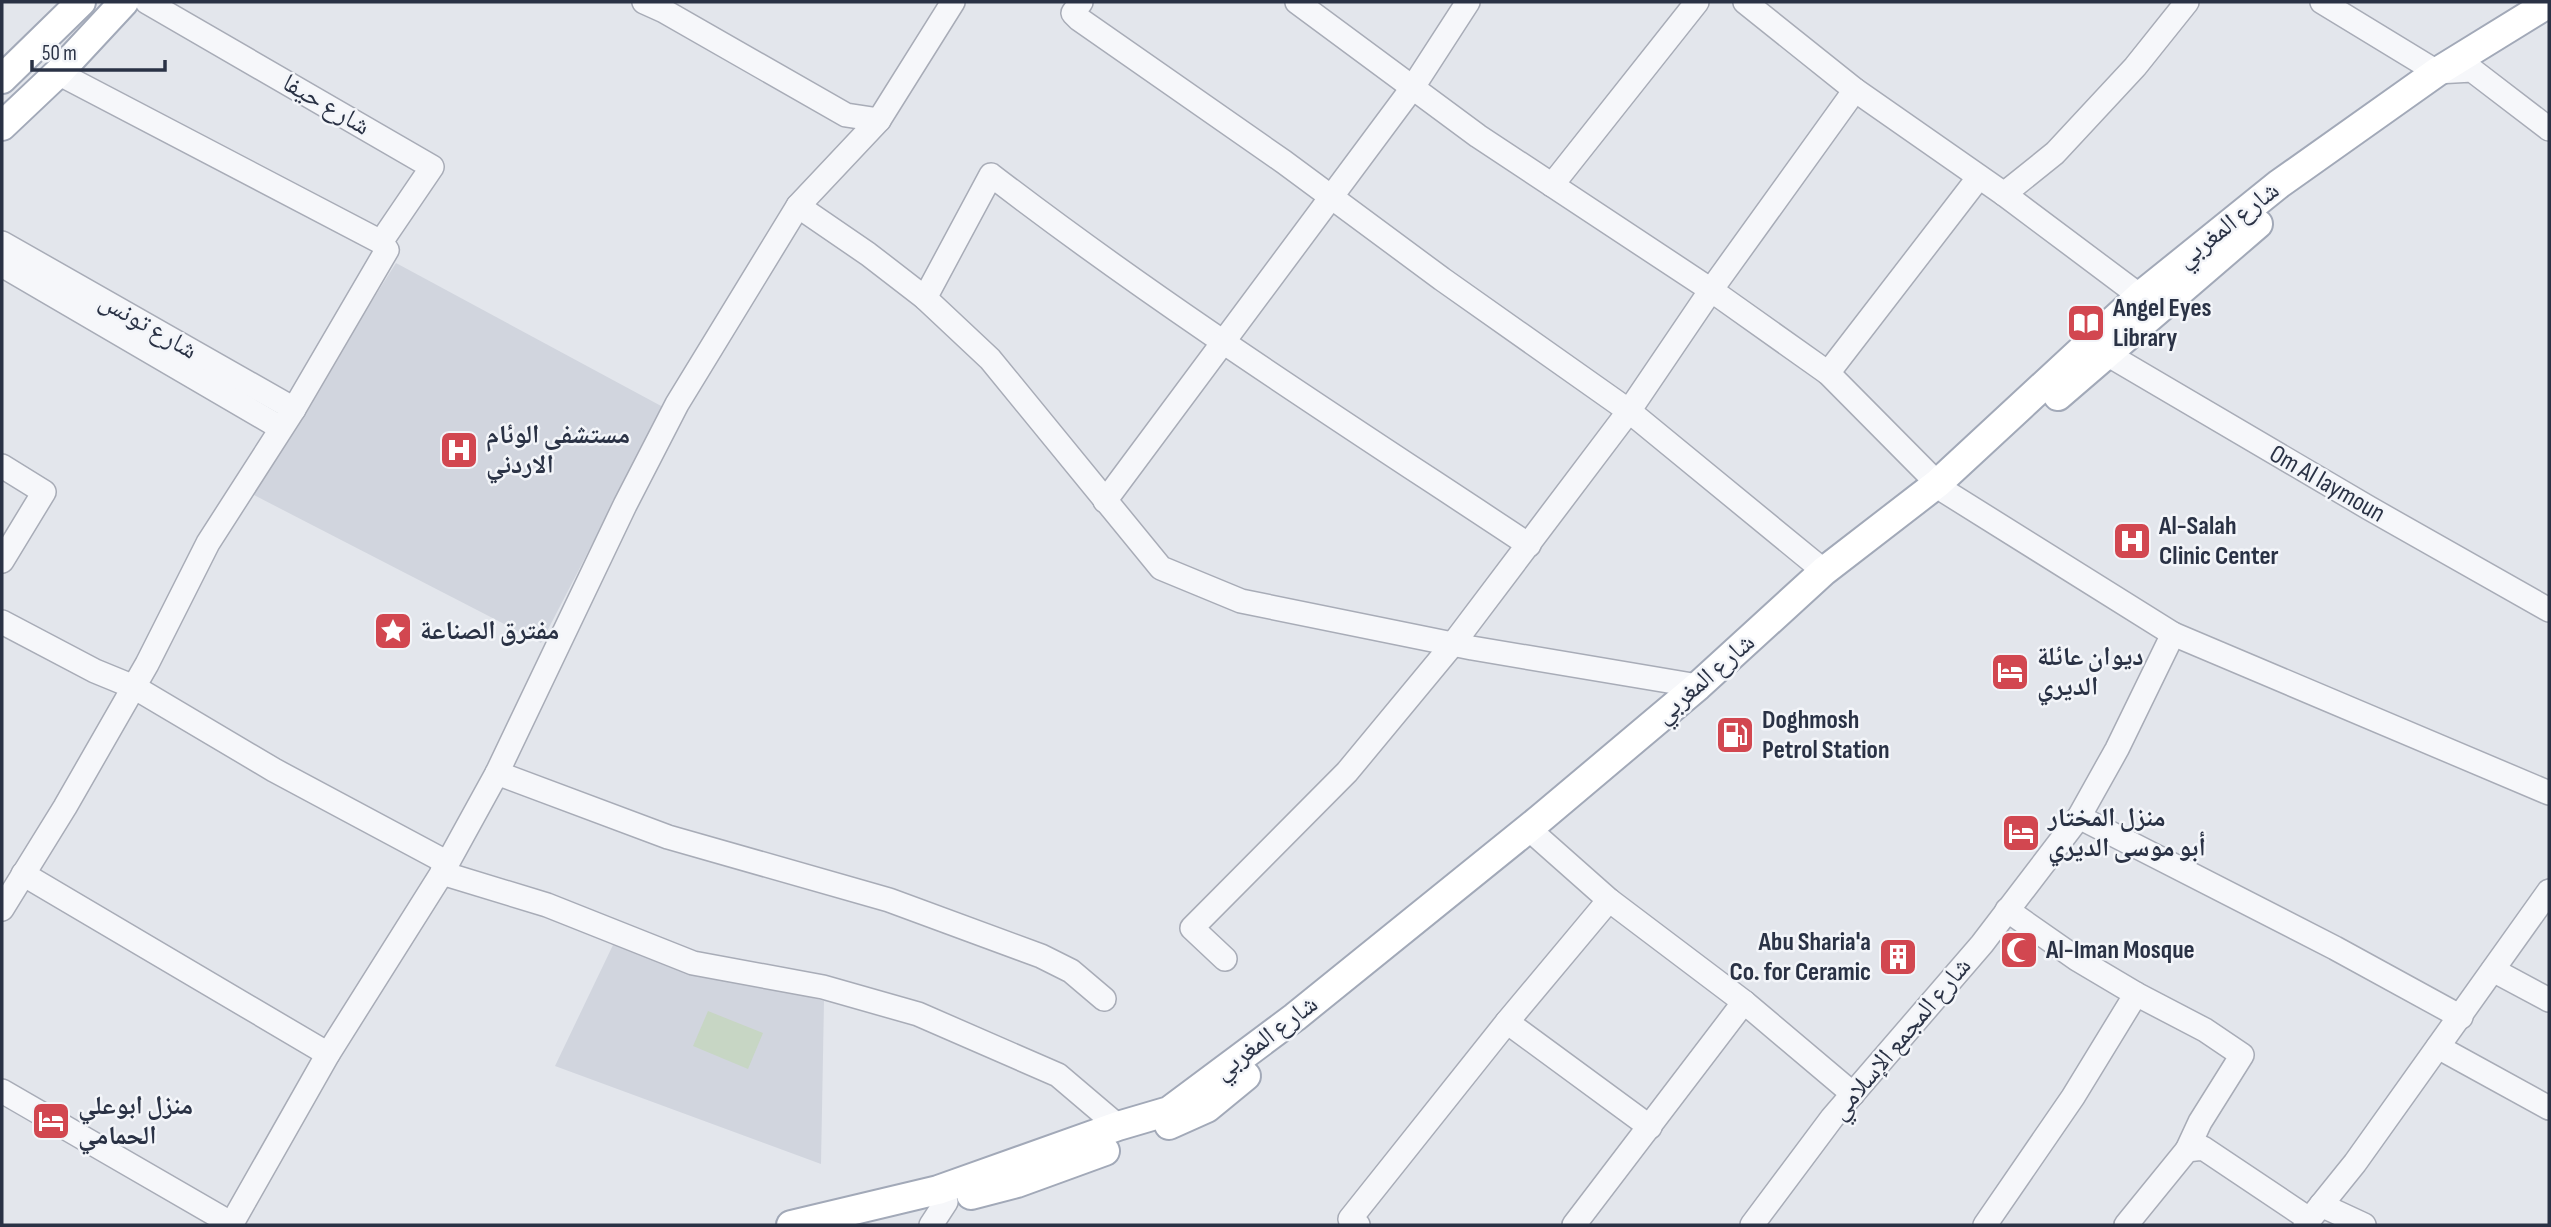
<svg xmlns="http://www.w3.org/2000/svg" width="2551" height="1227" font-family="'Sofia Sans Condensed','Noto Naskh Arabic',sans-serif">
	<rect width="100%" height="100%" fill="#e3e6ec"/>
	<!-- built -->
	<g fill="#d1d5de">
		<path d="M 396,263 L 663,407 L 541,643 L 250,493 Z"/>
		<path d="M 613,945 L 824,1001 L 821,1164 L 555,1066 Z"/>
	</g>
	<!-- green -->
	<path fill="#c7d6c4" d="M 708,1011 L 763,1033 L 748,1069 L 693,1046 Z"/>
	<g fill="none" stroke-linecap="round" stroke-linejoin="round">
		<defs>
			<g id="minor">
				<path d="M 147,2 L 432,167 L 381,242"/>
				<path d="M 644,2 L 664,11 L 846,115 L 879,120"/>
				<path d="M 1081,2 L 1073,13 L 1079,19 L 1284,162 L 1442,279 L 1629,411 L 1824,571"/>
				<path d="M 1297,2 L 1478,136 L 1711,290 L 1828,373 L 1946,492 L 2173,634 L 2549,793"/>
				<path d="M 1745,2 L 1855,90 L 2004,194 L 2140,296"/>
				<path d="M 2322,2 L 2437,72 L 2472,70 L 2549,129"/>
				<path d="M 1552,185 L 1697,2"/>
				<path d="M 2004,194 L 2055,153 L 2135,67 L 2187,2"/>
				<path d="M 798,206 L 868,254 L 925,298 L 990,359 L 1161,568 L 1241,601 L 1472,648 L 1698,686"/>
				<path d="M 2,243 L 294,409"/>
				<path d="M 2,265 L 281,428"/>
				<path d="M 925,298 L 991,175 C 1164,308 1348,425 1529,545"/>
				<path d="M 2107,354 L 2369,508 L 2549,610"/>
				<path d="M 1828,373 L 1979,177"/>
				<path d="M 2,466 L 44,492 L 2,561"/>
				<path d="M 1105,501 L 1413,87 L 1468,2"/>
				<path d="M 2,622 L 95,671 L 134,687 L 274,770 L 444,861 L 442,873 L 547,905 L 693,963 L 823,987 L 918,1014 L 1058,1075 L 1118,1126"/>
				<path d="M 497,773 L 625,505 L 677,404 L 798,206 L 879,120 L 953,2"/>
				<path d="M 2079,817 L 2335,948 L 2461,1017"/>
				<path d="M 1539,838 L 1609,900 L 1744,1002 L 1853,1094"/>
				<path d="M 23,874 L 328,1054"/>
				<path d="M 2,909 L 65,807 L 147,664 L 208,543 L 294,409 L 387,250 L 381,242 L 58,73"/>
				<path d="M 1225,959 L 1192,928 L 1347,772 L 1453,644 L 1629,411 L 1711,290 L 1855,90"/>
				<path d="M 2493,970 L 2549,1000"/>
				<path d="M 2136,994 L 2205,1030 L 2242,1055 L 2200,1122 L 2187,1150"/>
				<path d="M 1507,1022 L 1650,1127"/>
				<path d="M 2438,1047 L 2549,1108"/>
				<path d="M 2,1091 L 232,1224"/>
				<path d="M 2321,1205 L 2364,1225"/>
				<path d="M 231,1225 L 328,1054 L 442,873 L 497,773 L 668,837 L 889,900 L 1041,956 L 1071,971 L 1104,999"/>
				<path d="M 931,1225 L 946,1202"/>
				<path d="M 1358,1225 L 1350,1219 L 1507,1022 L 1609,900"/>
				<path d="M 1574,1225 L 1744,1002"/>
				<path d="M 1752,1225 L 1832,1118 L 1982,944 L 2079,817 L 2117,749 L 2173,634"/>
				<path d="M 1985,1225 L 2073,1097 L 2136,994 L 2077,959 L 2007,910"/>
				<path d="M 2126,1225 L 2187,1150 L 2203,1148 L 2309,1219"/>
				<path d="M 2305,1225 L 2355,1163 L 2549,891"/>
			</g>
			<g id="major">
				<path d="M 2,79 L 81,2"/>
				<path d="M 2,126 L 58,73 L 124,2"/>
				<path d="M 2058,396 L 2258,224"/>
				<path d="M 1169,1125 L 1207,1108 L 1246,1076"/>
				<path d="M 971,1195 L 1017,1183 L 1105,1151"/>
				<path d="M 791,1225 L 938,1190 L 1118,1126 L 1169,1111 L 1295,1017 L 1540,819 L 1698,686 L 1824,571 L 1938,483 L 2140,296 L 2279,184 L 2437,72 L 2549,3"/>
			</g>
		</defs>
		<!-- minor casing -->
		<use href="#minor" stroke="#a8acb7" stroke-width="26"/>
		<!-- major casing -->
		<use href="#major" stroke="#a2a9b8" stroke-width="32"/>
		<!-- minor -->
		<use href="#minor" stroke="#f6f7fa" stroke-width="23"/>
		<!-- major -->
		<use href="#major" stroke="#fff" stroke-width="28"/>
	</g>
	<!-- icons -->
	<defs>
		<symbol id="library-square" viewBox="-11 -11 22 22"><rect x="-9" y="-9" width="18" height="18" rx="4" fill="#d24750" stroke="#f3f5f9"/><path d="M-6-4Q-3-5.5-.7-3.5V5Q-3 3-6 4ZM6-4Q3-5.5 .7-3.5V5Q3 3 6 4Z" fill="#fff"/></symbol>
		<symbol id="hospital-square" viewBox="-11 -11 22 22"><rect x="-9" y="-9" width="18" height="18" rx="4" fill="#d24750" stroke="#f3f5f9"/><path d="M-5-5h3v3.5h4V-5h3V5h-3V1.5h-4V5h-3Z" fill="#fff"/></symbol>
		<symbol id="sight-square" viewBox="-11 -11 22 22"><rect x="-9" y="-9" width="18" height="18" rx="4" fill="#d24750" stroke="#f3f5f9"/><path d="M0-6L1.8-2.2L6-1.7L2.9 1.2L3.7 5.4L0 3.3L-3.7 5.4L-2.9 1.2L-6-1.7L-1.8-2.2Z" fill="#fff"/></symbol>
		<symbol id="hotel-square" viewBox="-11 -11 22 22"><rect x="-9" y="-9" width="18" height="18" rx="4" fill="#d24750" stroke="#f3f5f9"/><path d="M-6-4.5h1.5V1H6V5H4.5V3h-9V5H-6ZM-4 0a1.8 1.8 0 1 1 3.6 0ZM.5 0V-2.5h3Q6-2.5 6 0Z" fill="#fff"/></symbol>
		<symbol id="fuel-square" viewBox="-11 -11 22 22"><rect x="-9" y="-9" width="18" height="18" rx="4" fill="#d24750" stroke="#f3f5f9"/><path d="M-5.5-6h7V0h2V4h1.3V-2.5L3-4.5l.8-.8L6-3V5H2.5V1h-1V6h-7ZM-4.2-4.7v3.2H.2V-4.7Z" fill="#fff"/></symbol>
		<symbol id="mosque-square" viewBox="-11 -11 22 22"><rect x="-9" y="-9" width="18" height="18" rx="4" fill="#d24750" stroke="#f3f5f9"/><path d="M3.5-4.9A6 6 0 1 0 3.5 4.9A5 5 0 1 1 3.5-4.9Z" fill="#fff"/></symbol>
		<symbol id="building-square" viewBox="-11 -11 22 22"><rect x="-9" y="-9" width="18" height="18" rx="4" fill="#d24750" stroke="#f3f5f9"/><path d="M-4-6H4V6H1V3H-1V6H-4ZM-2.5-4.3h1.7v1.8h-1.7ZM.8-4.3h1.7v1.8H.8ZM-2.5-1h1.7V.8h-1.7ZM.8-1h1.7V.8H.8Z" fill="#fff"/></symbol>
	</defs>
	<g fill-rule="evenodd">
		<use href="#library-square" x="2064" y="301" width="44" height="44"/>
		<use href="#hospital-square" x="437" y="428" width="44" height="44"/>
		<use href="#hospital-square" x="2110" y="519" width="44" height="44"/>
		<use href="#sight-square" x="371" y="609" width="44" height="44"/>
		<use href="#hotel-square" x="1988" y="650" width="44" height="44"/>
		<use href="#fuel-square" x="1713" y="713" width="44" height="44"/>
		<use href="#hotel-square" x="1999" y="811" width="44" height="44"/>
		<use href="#mosque-square" x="1997" y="928" width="44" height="44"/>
		<use href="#building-square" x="1876" y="935" width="44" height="44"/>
		<use href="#hotel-square" x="29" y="1099" width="44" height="44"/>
	</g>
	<g text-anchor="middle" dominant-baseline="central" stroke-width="5" stroke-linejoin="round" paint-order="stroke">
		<!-- street labels -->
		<g font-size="26" fill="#2a3245" stroke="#f3f5f9">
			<text transform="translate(326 105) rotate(30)">شارع حيفا</text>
			<text transform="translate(2228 225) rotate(-38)">شارع المغربي</text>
			<text transform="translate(148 326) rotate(30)">شارع تونس</text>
			<text transform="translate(2327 484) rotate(30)">Om Al laymoun</text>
			<text transform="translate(1705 679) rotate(-41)">شارع المغربي</text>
			<text transform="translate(1266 1038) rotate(-37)">شارع المغربي</text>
			<text transform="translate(1901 1039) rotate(-50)">شارع المجمع الإسلامي</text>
		</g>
		<!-- poi labels -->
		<g font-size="26" font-weight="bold" fill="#2a3245" stroke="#f3f5f9" text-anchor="start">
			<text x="2113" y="308">Angel Eyes<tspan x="2113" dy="30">Library</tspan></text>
			<text x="486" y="435">مستشفى الوئام<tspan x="486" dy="30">الاردني</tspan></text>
			<text x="2159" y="526">Al-Salah<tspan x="2159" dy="30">Clinic Center</tspan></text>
			<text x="420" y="631">مفترق الصناعة</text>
			<text x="2037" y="657">ديوان عائلة<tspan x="2037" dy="30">الديري</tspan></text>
			<text x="1762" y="720">Doghmosh<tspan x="1762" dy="30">Petrol Station</tspan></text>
			<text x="2048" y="818">منزل المختار<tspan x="2048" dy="30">أبو موسى الديري</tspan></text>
			<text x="1871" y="942" text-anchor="end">Abu Sharia'a<tspan x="1871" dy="30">Co. for Ceramic</tspan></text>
			<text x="2046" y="950">Al-Iman Mosque</text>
			<text x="78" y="1106">منزل ابوعلي<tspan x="78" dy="30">الحمامي</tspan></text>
		</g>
	</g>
	<!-- border -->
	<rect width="2551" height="1227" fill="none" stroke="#2a3245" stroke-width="7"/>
	<!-- scale -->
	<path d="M32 60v10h133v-10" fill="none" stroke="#2a3245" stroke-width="3.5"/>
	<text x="42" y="60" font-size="21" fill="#2a3245" stroke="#f3f5f9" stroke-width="5" paint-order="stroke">50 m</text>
</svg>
